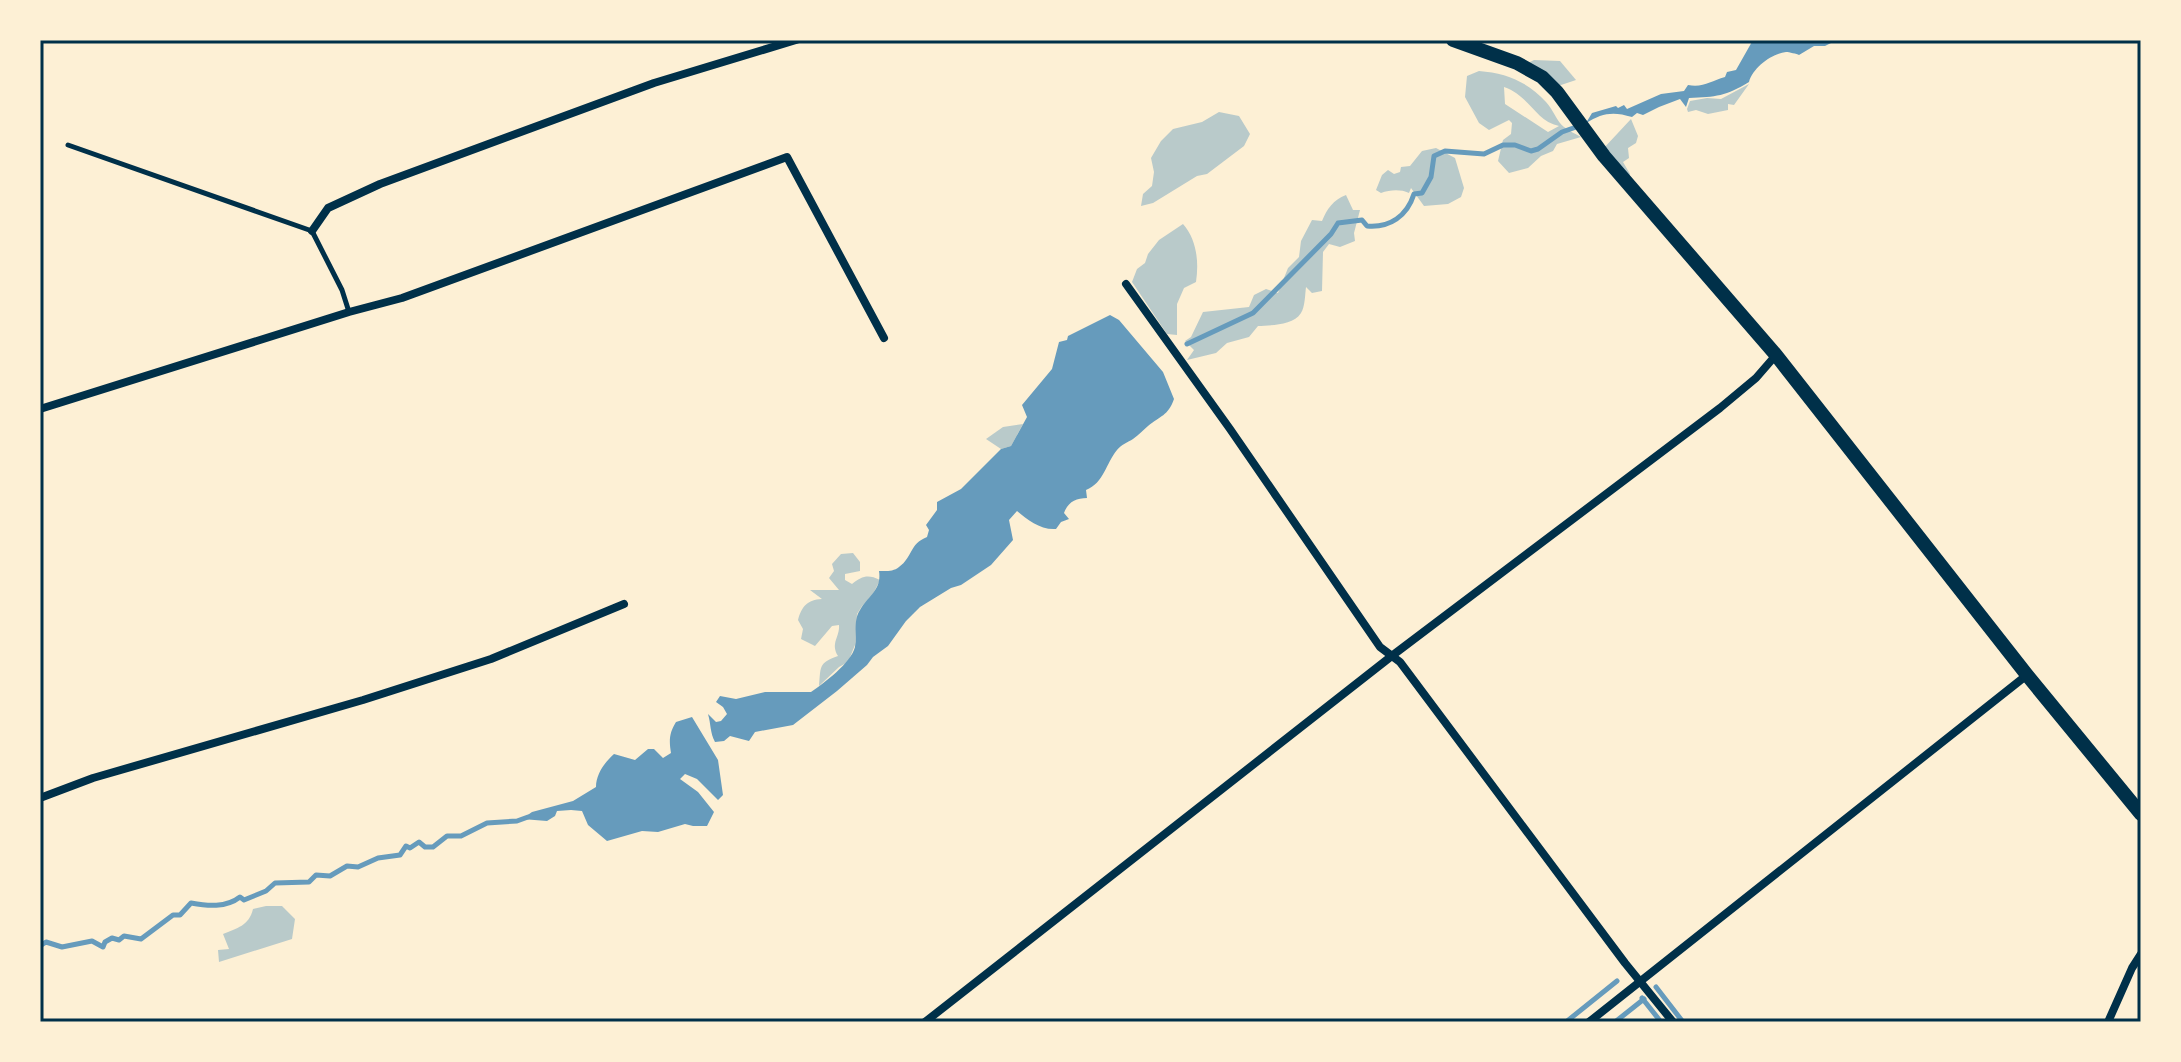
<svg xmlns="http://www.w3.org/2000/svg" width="2181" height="1062" font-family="Raleway,sans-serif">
	<rect width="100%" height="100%" fill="#fdf0d5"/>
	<!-- green -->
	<g fill="#b9caca" fill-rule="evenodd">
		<path d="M 1534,60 L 1560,61 L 1576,80 L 1558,86 L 1526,64 Z"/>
		<path d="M 1479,71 C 1506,73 1528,82 1546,102 C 1553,109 1557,122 1564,127 C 1569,131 1576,134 1581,137 L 1557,144 L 1553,151 L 1541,156 L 1528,168 L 1509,173 L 1498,161 L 1503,140 L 1511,134 L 1512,123 L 1509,120 L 1489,130 L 1479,123 L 1465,97 L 1467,76 ZM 1504,87 C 1530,96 1535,121 1559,126 L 1548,132 L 1505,104 Z"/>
		<path d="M 1749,84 L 1734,105 L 1728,104 L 1728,110 L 1708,114 L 1696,110 L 1688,112 L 1687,109 L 1690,101 L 1707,98 L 1721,99 Z"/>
		<path d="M 1219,112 L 1239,116 L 1250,134 L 1244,146 L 1207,174 L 1197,176 L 1153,203 L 1141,206 L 1143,194 L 1152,186 L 1154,172 L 1151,158 L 1161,141 L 1173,129 L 1202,122 Z"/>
		<path d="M 1631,119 L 1638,136 L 1636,143 L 1628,148 L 1629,158 L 1623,162 L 1630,174 L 1629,181 L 1603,149 Z"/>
		<path d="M 1436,148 L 1455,158 L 1464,188 L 1461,197 L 1448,204 L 1424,206 L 1411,188 L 1409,193 C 1400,189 1390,190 1381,193 L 1376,190 L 1382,175 L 1388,170 L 1394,174 L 1400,172 L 1401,167 L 1410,166 L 1422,151 Z"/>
		<path d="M 1346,195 L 1353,210 L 1360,210 L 1354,233 L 1355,241 L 1340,247 L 1329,244 L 1323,252 L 1322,291 L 1312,293 L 1306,287 C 1305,295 1305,307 1301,313 C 1293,326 1270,325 1258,326 L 1249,337 L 1227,343 L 1216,353 L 1187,360 L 1194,350 L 1185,341 L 1191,337 L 1203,312 L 1249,307 L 1254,295 L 1266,289 L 1278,293 L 1288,268 L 1299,257 L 1301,241 L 1312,220 L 1322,221 C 1327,209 1333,200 1346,195 Z"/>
		<path d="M 1183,224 C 1197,240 1199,262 1196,282 L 1184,288 L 1177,304 L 1177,335 L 1167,334 L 1132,282 L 1137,269 L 1145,263 L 1148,254 L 1159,240 Z"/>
		<path d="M 1023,424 L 1011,446 L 1001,449 L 986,439 L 1003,427 Z"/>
		<path d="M 853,553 L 860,562 L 860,571 L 845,574 L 845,580 L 852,584 C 862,576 868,574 880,580 L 871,598 L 862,606 L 857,614 L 855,645 L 848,662 L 839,667 L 819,686 C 821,667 818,663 838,656 C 830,643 840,637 839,625 L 832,626 L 815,646 L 801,639 L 803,629 L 798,620 C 802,606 807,600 822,599 L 810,590 L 839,590 L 829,578 L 834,571 L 832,564 L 841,554 Z"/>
		<path d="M 266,906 L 282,906 L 295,919 L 292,939 L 219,962 L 218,950 L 229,949 L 223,934 C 237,928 249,926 253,909 Z"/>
	</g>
	<!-- water -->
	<g fill="#669bbc">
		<path d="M 1753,40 L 1837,40 L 1825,46 L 1814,46 L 1799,55 C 1797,54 1789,52 1786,52 C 1771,54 1753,68 1749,82 C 1726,96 1716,97 1689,98 L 1686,107 L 1680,99 L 1659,107 L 1643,115 L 1637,113 L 1632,117 C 1613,111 1602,113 1586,123 L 1592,113 L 1616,106 L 1618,108 L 1624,105 L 1627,109 L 1661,94 L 1684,91 L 1688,85 C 1703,88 1711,81 1725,77 L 1727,72 L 1736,70 Z"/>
		<path d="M 1110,315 L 1119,320 L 1163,372 L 1174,399 C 1168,416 1160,416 1148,426 C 1143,430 1139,435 1133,439 C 1128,442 1121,445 1117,450 C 1106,463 1104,483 1086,490 L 1087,498 C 1076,498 1068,502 1064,513 L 1069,519 L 1061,522 L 1056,529 C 1040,530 1028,520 1017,511 L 1009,520 L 1013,540 L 991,565 L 961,585 L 951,588 L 920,607 L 906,621 L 888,646 L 873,657 L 867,665 L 837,691 L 793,725 L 755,732 L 749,741 L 730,736 L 724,741 L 715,742 C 710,733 711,724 708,714 L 716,722 L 721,721 L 727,714 L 723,707 L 716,702 L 720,696 L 736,699 L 765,692 L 811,692 C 824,683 851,663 855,647 C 857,635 853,620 860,610 C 868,596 882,590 879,571 C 885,571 893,572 899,567 C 913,557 909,544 927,537 L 929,530 L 926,525 L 937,510 L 937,502 L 961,489 L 1001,449 L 1011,446 L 1027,417 L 1022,405 L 1052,369 L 1059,342 L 1067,340 L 1068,336 Z"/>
		<path d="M 692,717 L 718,760 L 723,795 L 718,800 L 697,779 L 685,774 L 680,779 L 698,792 L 714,812 L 707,826 L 693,826 L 685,824 L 658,832 L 642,831 L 607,841 L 588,825 L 582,811 L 571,810 L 557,811 L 555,816 L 547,821 L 522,819 L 532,812 L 573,801 L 596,787 C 596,774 605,762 614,754 L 635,760 L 648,749 L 654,749 L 663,758 L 671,753 C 669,741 669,733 676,722 Z"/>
	</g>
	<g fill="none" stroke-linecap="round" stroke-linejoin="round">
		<!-- stream -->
		<g stroke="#669bbc" stroke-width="5">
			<path d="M 1187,344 L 1253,313 L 1331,234 L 1338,223 L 1362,220 L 1367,226 C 1390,228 1407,216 1414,194 L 1422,193 L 1431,177 L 1434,156 L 1445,151 L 1484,154 L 1503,145 L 1515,145 L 1531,151 L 1538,149 L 1562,132 L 1579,126"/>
			<path d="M 40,946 L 46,942 L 62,947 L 92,941 L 103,947 L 105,942 L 112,938 L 119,940 L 124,936 L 141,939 L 173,915 L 180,915 L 191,903 C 207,906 226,908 240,897 L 244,900 L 266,891 L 275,883 L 309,882 L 316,875 L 330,876 L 347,866 L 358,867 L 378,858 L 400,855 L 406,846 L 410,848 L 419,842 L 425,847 L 433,847 L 447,836 L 461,836 L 487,823 L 517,821 L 528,817"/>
			<path d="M 1656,987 L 1683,1022"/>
			<path d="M 1642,998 L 1661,1022"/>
			<path d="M 1566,1022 L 1617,981"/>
			<path d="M 1615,1022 L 1644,999"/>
		</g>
		<!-- service -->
		<path stroke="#003049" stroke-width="5" d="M 68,145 L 312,231 L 342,290 L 349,312"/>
		<!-- minor -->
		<g stroke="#003049" stroke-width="8">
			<path d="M 312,231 L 328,208 L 380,184 L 654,83 L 796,40"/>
			<path d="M 1126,284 L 1230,429 L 1380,647 L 1400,662 L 1625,963 L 1673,1022"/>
			<path d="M 40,409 L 349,312 L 402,298 L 787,157 L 884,338"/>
			<path d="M 40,798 L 93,778 L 363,700 L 491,659 L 624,604"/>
			<path d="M 925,1022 L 1393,655 L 1720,408 L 1756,378 L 1776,355"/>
			<path d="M 1589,1022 L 2027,675"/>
			<path d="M 2108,1022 L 2132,968 L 2141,954"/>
		</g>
		<!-- tertiary -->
		<path stroke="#003049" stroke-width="14" d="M 1453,40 L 1517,63 L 1542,77 L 1557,92 L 1604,156 L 1776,355 L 2027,675 L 2141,814"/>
	</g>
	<!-- border -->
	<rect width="2181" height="1062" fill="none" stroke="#fdf0d5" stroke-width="84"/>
	<rect x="42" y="42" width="2097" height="978" fill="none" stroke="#003049" stroke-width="3"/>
</svg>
